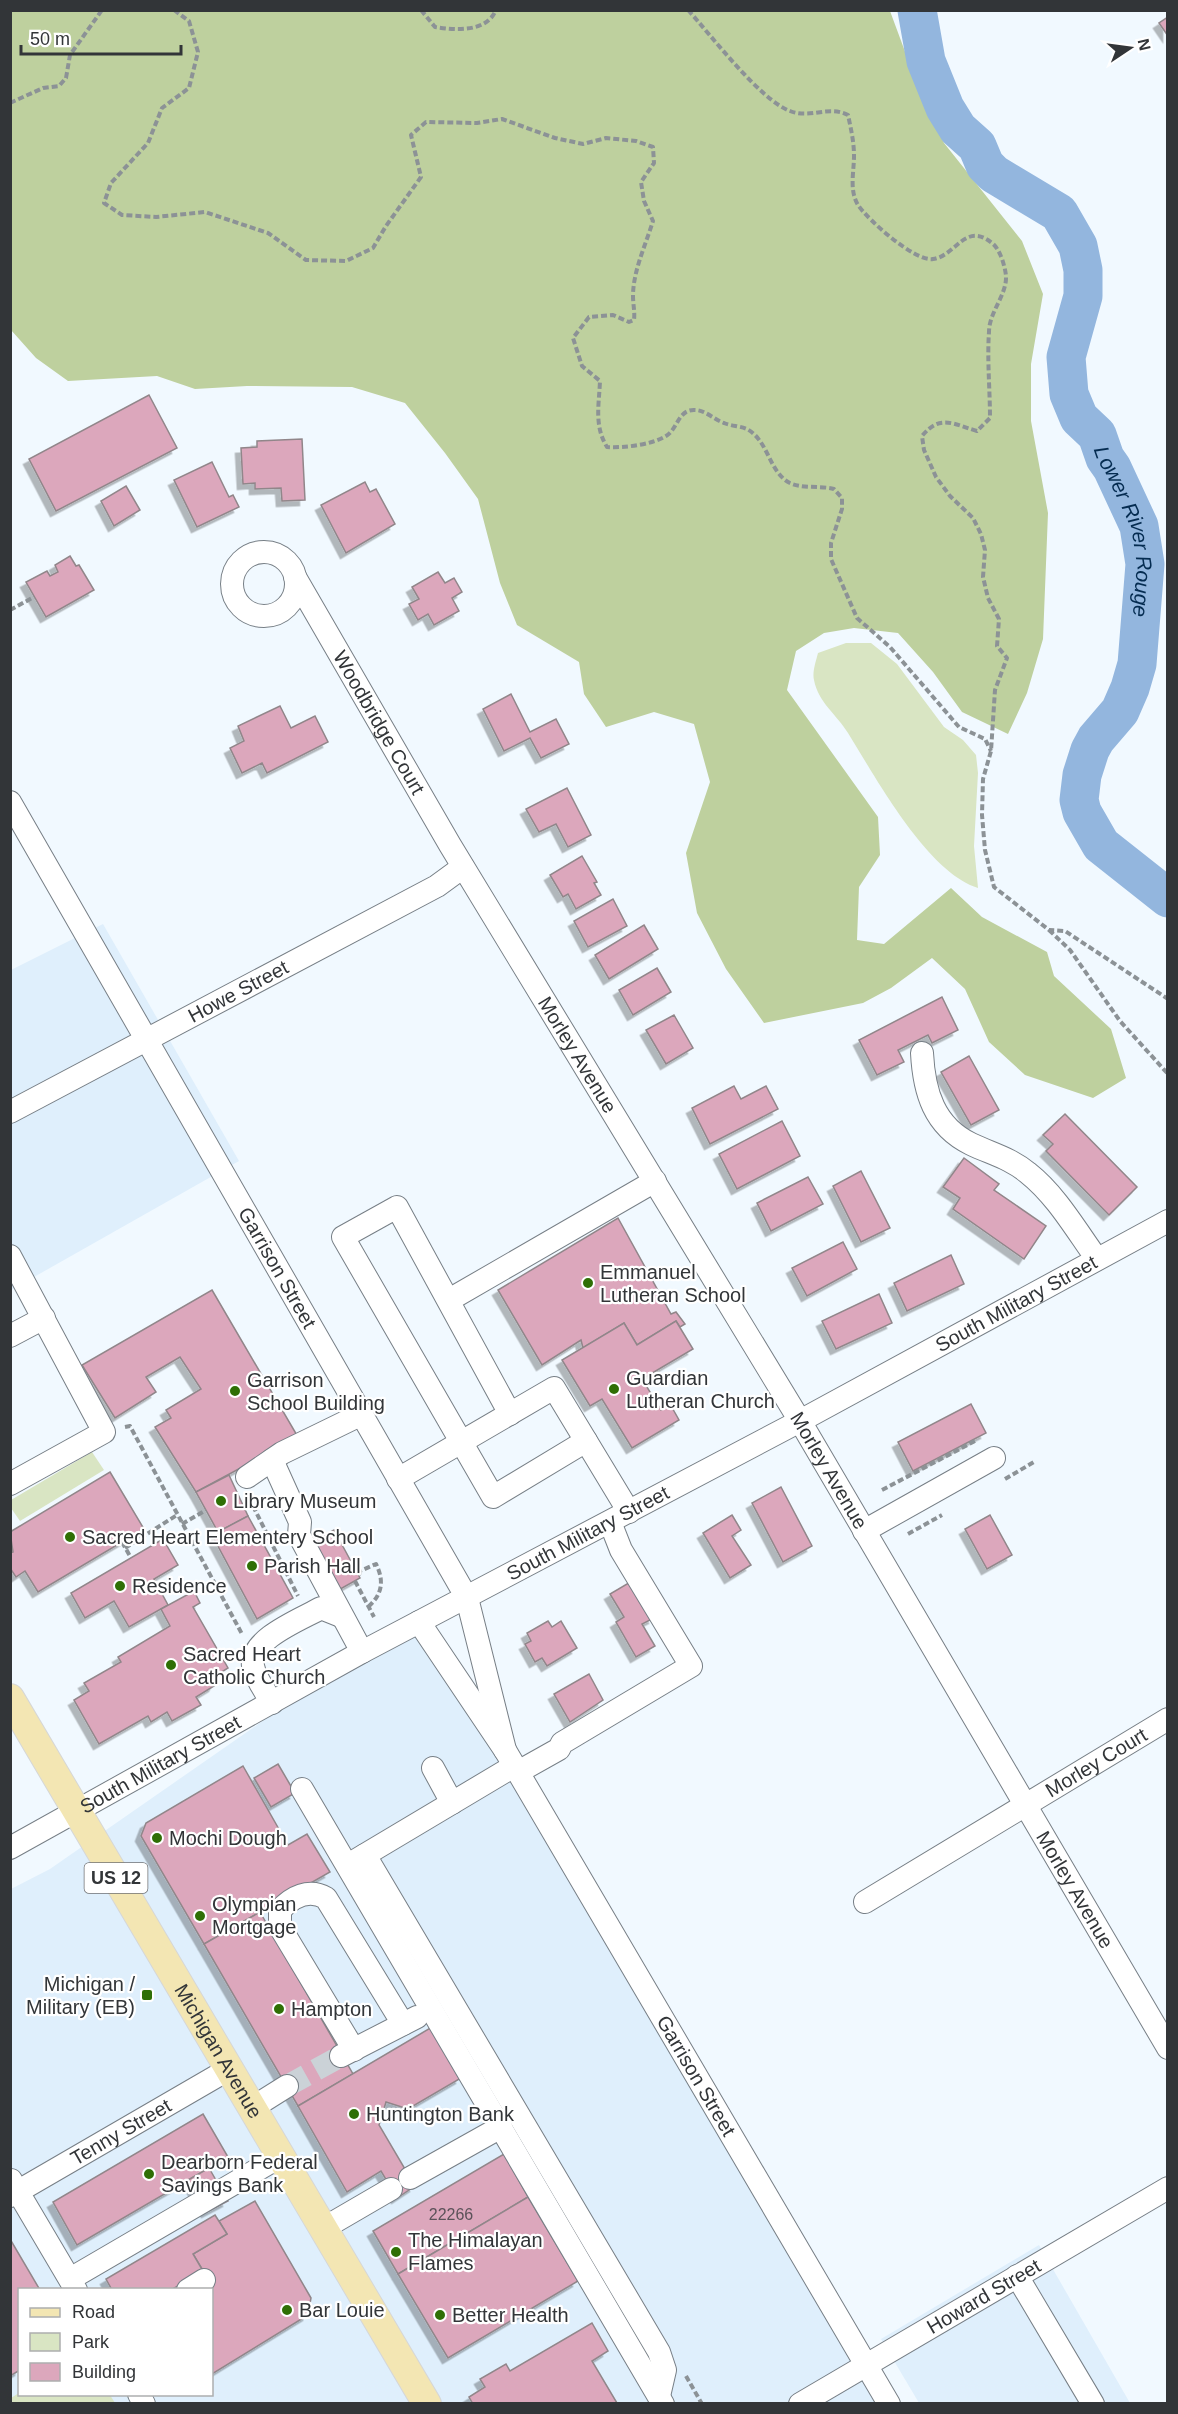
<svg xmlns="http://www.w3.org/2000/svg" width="1178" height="2414" font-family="Helvetica,sans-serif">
	<defs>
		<filter id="shadow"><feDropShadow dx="-5.5" dy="5.5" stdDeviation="0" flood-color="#0004"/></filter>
	</defs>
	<rect width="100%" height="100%" fill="#f1f9ff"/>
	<!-- built -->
	<g fill="#dfeffc" fill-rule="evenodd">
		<path d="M 103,924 L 239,1161 L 11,1290 L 11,970 Z"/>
		<path d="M 419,1622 L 889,2403 L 11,2404 L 11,1889 L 50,1869 L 362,1652 ZM 20,2290 L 212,2290 L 212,2394 L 20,2394 Z"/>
		<path d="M 1039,2245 L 1130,2403 L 919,2403 L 881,2339 Z"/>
	</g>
	<!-- green -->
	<g fill="#d9e5c3">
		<path d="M 846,643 L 871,643 L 897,664 L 944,727 L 963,740 L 976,755 L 978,773 L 974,846 L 978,888 C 927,872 876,778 848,733 C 837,715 818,702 814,680 C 812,672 816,661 818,653 Z"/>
		<path d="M 92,1452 L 104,1470 L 20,1521 L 11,1508 L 11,1500 Z"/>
		<path d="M 19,2393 L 110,2395 L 115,2403 L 11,2403 L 11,2398 Z"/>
	</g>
	<!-- forest -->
	<path fill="#bed09e" d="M 11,10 L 890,11 L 917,84 L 944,143 L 1022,241 L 1043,294 L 1031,364 L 1031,421 L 1048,513 L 1043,639 L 1027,693 L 1008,734 L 962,712 L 933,672 L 898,633 L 854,628 L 824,633 L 796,651 L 787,690 L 878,817 L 880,855 L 859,887 L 857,940 L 884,944 L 951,888 L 982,917 L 1047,952 L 1054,976 L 1111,1029 L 1126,1078 L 1093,1098 L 1025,1075 L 989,1042 L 965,989 L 932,958 L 891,988 L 863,1003 L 764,1023 L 726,969 L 697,913 L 686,853 L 710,782 L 694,724 L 654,712 L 606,727 L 584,694 L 579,662 L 517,625 L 500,583 L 478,499 L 445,453 L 405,403 L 352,387 L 247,386 L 195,389 L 157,376 L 68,381 L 36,358 L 11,330 Z"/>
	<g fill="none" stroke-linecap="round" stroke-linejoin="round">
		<!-- river -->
		<path stroke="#93b6de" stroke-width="39" id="s1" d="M 917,10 L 926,61 L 945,108 L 958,129 L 977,146 L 985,165 L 994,174 L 1059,213 L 1078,246 L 1083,270 L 1083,296 L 1066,357 L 1069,394 L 1079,418 L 1097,435 L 1105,458 L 1112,468 L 1139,526 L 1145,564 L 1137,664 L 1130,688 L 1120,711 L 1096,739 L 1090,750 L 1082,775 L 1079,800 L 1082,812 L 1101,845 L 1168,898"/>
	</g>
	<!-- building -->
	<g fill="#dca7bc" stroke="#91868a" stroke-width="1.5" filter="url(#shadow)">
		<path d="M 1168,17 L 1168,36 L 1159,23 Z"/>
		<path d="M 149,395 L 177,448 L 56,511 L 29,459 Z"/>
		<path d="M 302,439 L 305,500 L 282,501 L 281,488 L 255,489 L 255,483 L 243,484 L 241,448 L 257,447 L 257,441 Z"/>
		<path d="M 212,462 L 229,497 L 233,495 L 239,507 L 197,527 L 174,480 Z"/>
		<path d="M 365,482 L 370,492 L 376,489 L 395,524 L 346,553 L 321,505 Z"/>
		<path d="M 126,486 L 140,510 L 114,526 L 101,501 Z"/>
		<path d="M 70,556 L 76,566 L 79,565 L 94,590 L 46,617 L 26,582 L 47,571 L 50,576 L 58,572 L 55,565 Z"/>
		<path d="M 438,572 L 445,583 L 454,578 L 462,592 L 452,598 L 459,611 L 434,625 L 428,614 L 418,620 L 409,604 L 419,599 L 412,587 Z"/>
		<path d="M 511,694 L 530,732 L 556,719 L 569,744 L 541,758 L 530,738 L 504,751 L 483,709 Z"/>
		<path d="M 280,706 L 291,728 L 315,716 L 328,742 L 267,773 L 262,763 L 242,773 L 230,748 L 244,741 L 238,726 Z"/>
		<path d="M 567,788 L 591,835 L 568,847 L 556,824 L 539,832 L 526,809 Z"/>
		<path d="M 582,856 L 597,882 L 594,883 L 601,895 L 576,909 L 568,894 L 563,897 L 550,875 Z"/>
		<path d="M 613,899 L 627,926 L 588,947 L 574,921 Z"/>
		<path d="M 644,925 L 658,949 L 609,979 L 595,955 Z"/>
		<path d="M 657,968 L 671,992 L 633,1015 L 619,990 Z"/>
		<path d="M 942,997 L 958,1030 L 932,1043 L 928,1035 L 898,1050 L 904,1062 L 877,1075 L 859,1040 Z"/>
		<path d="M 674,1015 L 693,1048 L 666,1064 L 646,1030 Z"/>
		<path d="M 969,1056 L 999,1110 L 971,1125 L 941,1072 Z"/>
		<path d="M 734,1086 L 741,1099 L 766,1086 L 778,1109 L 710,1144 L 692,1108 Z"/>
		<path d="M 1065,1114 L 1137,1187 L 1109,1215 L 1046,1151 L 1053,1144 L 1043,1135 Z"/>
		<path d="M 782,1121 L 800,1156 L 737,1189 L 719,1154 Z"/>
		<path d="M 964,1158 L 999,1184 L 994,1190 L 1046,1226 L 1024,1259 L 953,1209 L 960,1198 L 943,1187 Z"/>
		<path d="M 861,1171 L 890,1228 L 861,1242 L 833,1186 Z"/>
		<path d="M 808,1177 L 823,1204 L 771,1231 L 757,1203 Z"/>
		<path d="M 618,1218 L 671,1314 L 676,1312 L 685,1324 L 680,1327 L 676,1321 L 637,1345 L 624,1323 L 583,1348 L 581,1340 L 542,1365 L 498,1290 Z"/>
		<path d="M 843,1242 L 857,1269 L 807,1296 L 792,1268 Z"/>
		<path d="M 951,1255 L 964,1284 L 907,1311 L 894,1283 Z"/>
		<path d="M 212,1290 L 298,1437 L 196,1492 L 155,1427 L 171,1418 L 166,1410 L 201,1389 L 180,1357 L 146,1377 L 156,1392 L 115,1418 L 82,1365 Z"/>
		<path d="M 879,1294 L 892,1323 L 836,1349 L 822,1321 Z"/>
		<path d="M 676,1321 L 693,1349 L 642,1379 L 661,1410 L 670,1404 L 679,1420 L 632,1448 L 602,1399 L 590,1406 L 562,1360 L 624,1323 L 637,1345 Z"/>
		<path d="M 971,1404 L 986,1433 L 913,1471 L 898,1442 Z"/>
		<path d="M 110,1472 L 144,1529 L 38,1592 L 25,1571 L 16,1577 L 10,1568 L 10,1553 L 13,1552 L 10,1532 Z"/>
		<path d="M 229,1475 L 248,1516 L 218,1532 L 196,1492 Z"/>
		<path d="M 781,1487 L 812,1546 L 783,1562 L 752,1503 Z"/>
		<path d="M 732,1515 L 741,1530 L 732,1536 L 751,1565 L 730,1578 L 703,1533 Z"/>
		<path d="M 990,1515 L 1012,1555 L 987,1569 L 965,1529 Z"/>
		<path d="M 248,1516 L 293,1598 L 257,1619 L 212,1535 Z"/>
		<path d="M 334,1530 L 360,1578 L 335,1592 L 309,1543 Z"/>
		<path d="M 163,1539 L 178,1565 L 154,1579 L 168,1605 L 129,1627 L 114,1601 L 85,1618 L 71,1593 Z"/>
		<path d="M 632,1581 L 654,1618 L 642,1624 L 655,1646 L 636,1657 L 616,1622 L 624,1617 L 610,1594 Z"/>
		<path d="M 194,1591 L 200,1603 L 193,1607 L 228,1668 L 220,1673 L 214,1686 L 196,1697 L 201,1705 L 172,1721 L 167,1712 L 151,1722 L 148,1716 L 99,1744 L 74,1700 L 89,1691 L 84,1683 L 121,1662 L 118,1657 L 170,1626 L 161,1609 Z"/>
		<path d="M 548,1621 L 552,1627 L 561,1621 L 577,1648 L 547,1666 L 542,1658 L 535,1662 L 525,1644 L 531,1641 L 527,1633 Z"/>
		<path d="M 589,1674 L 603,1700 L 570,1722 L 554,1694 Z"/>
		<path d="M 278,1764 L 295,1793 L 271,1807 L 254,1778 Z"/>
		<path d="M 243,1766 L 288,1845 L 307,1834 L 330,1872 L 204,1944 L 141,1836 L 146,1823 Z"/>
		<path d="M 260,1912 L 353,2074 L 298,2106 L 204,1944 Z"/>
		<path d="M 432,2027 L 461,2078 L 408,2109 L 386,2102 L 379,2125 L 415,2186 L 397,2198 L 381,2171 L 347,2192 L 298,2106 Z"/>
		<path d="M 203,2114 L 228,2157 L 77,2245 L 53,2202 Z"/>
		<path d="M 504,2154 L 528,2197 L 398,2274 L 373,2231 Z"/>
		<path d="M 209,2168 L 228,2201 L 207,2212 L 188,2180 Z"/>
		<path d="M 528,2197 L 578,2281 L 448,2358 L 398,2274 Z"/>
		<path d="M 255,2201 L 311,2298 L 308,2315 L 212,2374 L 212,2290 L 208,2290 L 213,2287 L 193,2254 L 227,2234 L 219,2221 Z"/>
		<path d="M 215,2215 L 227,2234 L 193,2254 L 203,2271 L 171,2290 L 112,2290 L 106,2279 Z"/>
		<path d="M 10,2239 L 40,2290 L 20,2290 L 20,2370 L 10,2376 Z"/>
		<path d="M 592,2323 L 608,2351 L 592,2361 L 617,2403 L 473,2404 L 469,2397 L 485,2387 L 480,2379 L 506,2364 L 510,2371 Z"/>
	</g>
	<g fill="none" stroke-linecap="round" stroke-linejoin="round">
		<!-- minor-tunnel -->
		<path stroke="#cbd2d7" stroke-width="22" stroke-dasharray="22 11" stroke-linecap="butt" d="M 287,2086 L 341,2056"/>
		<defs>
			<g id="minor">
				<circle cx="264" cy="584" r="32"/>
				<path id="s2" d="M 295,577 L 450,845 L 800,1421 L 1168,2048"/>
				<path id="s3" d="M 10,802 L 467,1598 L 505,1750"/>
				<path d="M 922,1053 C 924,1092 934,1126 971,1144 C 992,1154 1010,1158 1028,1173 C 1056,1195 1076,1230 1097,1259"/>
				<path id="s4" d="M 10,1112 L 437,886 L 463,867"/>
				<path d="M 10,1256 L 104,1432 L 10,1484"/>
				<path d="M 449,1300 L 655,1181"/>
				<path d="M 10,1336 L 44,1318"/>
				<path d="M 510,1414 L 397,1207 L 343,1237 L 493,1497 L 586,1441"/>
				<path d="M 272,1460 L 300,1522 L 299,1535 L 362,1652"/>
				<path d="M 247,1477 L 282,1453 L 360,1415"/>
				<path d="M 398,1479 L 554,1388 L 629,1512"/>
				<path d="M 864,1531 L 994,1458"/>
				<path id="s5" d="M 419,1622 L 505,1750 L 889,2404"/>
				<path d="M 272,1703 C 266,1692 255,1678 253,1666 C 249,1639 302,1619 321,1608 L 341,1616"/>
				<path d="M 433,1768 L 452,1803"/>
				<path d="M 518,1772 L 559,1749 L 562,1743 L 691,1666 L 621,1550 L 610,1522"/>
				<path d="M 302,1789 L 663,2404"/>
				<path id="s6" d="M 10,1848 L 362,1652 L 800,1421 L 1168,1221"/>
				<path d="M 365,1855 L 659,2352 L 665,2370 L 659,2396"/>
				<path d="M 353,1862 L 514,1766"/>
				<path id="s7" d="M 865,1902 L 1168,1719"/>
				<path d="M 354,2050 L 280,1927 L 280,1910 C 292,1897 309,1888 326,1898 L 403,2024"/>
				<path d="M 341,2056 L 417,2017"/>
				<path d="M 252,2108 L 287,2086"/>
				<path d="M 410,2178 L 501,2127"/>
				<path d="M 11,2180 L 76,2290"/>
				<path id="s8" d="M 10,2196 L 229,2069"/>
				<path d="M 324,2228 L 391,2189"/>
				<path d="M 1017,2276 L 1093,2404"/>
				<path d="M 70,2279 L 281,2156"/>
				<path d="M 188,2290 L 204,2280"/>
				<path d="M 139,2394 L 144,2404"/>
				<path id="s9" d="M 800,2404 L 1168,2188"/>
			</g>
			<g id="major">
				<path id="s10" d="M 10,1698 L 427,2404"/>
			</g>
		</defs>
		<!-- minor casing -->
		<use href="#minor" stroke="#777f86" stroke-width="24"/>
		<!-- major casing -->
		<use href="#major" stroke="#d6d7d7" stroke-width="30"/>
		<!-- path -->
		<g stroke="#8c9296" stroke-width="4" stroke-dasharray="6 3" stroke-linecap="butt">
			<path d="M 174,10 L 189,21 L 198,52 L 189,88 L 162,108 L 148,143 L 111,183 L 104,203 L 122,215 L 156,217 L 205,212 L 268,233 L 306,260 L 346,261 L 373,248 L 386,226 L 421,177 L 411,135 L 426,122 L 477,123 L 502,119 L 555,138 L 583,144 L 606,138 L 636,141 L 653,147 L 654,163 L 641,182 L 644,201 L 653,221 C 646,244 633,271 633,296 C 633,305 635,311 634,320 L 629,322 L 613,315 L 589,317 L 573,338 L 582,366 L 600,381 C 599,405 594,426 607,447 C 624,448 651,445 666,436 C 678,429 678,409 695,410 C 705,410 715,420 724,423 C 731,426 740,426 747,429 C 767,440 768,466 785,480 C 797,490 820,485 834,489 L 842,498 L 842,509 L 831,543 L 831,559 L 857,618 L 890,647 L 959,727 L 985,739 L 991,751"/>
			<path d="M 421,10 L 435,27 C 455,30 486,33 496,10"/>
			<path d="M 688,10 C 711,35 760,100 790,111 C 810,119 829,105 848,115 C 851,129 854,142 854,156 C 854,172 849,190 858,205 C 868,220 915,262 933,259 C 956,256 965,221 992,243 C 1000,249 1005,266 1006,276 C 1007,295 989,312 989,332 C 987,360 990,390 990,418 L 977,431 C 953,424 940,414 922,436 L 924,450 L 936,477 L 950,496 L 973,518 L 981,534 L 985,550 L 983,577 L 988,598 L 999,619 L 997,646 L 1007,658 L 995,690 L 991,751 L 983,779 L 982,815 L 985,850 L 994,887 L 1049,930 L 1065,931 L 1168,999"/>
			<path d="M 10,103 L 43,88 L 59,86 L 66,78 L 70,55 L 102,10"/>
			<path d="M 10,610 L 34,597"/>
			<path d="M 1049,930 L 1070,950 L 1120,1021 L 1168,1074"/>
			<path d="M 125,1427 L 130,1426 L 242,1634"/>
			<path d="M 1005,1479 L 1034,1462"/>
			<path d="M 882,1490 L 975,1441"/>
			<path d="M 249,1498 L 298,1596"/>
			<path d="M 182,1524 L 206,1510"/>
			<path d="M 908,1534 L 942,1515"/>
			<path d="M 122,1542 L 131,1558"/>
			<path d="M 272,1544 L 279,1539"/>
			<path d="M 125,1548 L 177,1515"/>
			<path d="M 359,1575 L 360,1571 L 376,1564 C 384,1580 383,1594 368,1607"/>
			<path d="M 355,1581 L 374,1617"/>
			<path d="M 686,2376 L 702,2404"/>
		</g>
		<!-- minor -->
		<use href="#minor" stroke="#fff" stroke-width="22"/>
		<!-- major -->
		<use href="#major" stroke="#f3e6b3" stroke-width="28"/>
	</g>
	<!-- markers -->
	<g fill="#2f6f05" stroke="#fff" stroke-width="2">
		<circle cx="588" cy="1283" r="6"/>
		<circle cx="614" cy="1389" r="6"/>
		<circle cx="235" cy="1391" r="6"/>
		<circle cx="221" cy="1501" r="6"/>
		<circle cx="70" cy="1537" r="6"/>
		<circle cx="252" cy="1566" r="6"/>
		<circle cx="120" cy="1586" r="6"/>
		<circle cx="171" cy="1665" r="6"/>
		<circle cx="157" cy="1838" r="6"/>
		<circle cx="200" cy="1916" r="6"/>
		<rect x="141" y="1989" width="12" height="12" rx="3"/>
		<circle cx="279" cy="2009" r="6"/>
		<circle cx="354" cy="2114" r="6"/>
		<circle cx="149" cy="2174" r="6"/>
		<circle cx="396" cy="2252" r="6"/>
		<circle cx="287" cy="2310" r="6"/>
		<circle cx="440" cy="2315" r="6"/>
	</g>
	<g text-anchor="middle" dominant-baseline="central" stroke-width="4.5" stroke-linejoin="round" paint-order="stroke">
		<!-- number labels -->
		<g font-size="16" fill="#5c5259">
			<text x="451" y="2214">22266</text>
		</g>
		<!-- shield labels -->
		<rect fill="#fff" stroke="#707274" stroke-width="1.5" x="84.5" y="1863" width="63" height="30" rx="4.5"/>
		<g font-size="18" font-weight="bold" fill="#323538">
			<text x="116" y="1878">US 12</text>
		</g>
		<!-- street labels -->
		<g font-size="20" fill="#323538" stroke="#fff">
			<text stroke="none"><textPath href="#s2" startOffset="168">Woodbridge Court</textPath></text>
			<text stroke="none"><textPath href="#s4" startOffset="258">Howe Street</textPath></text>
			<text stroke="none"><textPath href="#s2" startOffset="555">Morley Avenue</textPath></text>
			<text stroke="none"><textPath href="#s3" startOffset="537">Garrison Street</textPath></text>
			<text stroke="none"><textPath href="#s6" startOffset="1144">South Military Street</textPath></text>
			<text stroke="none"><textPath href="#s2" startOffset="1041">Morley Avenue</textPath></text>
			<text stroke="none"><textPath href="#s6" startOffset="658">South Military Street</textPath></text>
			<text stroke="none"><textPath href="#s7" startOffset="270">Morley Court</textPath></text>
			<text stroke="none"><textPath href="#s6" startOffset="172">South Military Street</textPath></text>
			<text stroke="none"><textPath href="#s2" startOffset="1527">Morley Avenue</textPath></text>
			<text stroke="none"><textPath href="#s10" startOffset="410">Michigan Avenue</textPath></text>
			<text stroke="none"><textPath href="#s5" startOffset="532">Garrison Street</textPath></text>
			<text stroke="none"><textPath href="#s8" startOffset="128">Tenny Street</textPath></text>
			<text stroke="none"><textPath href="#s9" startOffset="213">Howard Street</textPath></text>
		</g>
		<!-- poi labels -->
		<g font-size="20" fill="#323538" stroke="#fff" text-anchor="start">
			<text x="600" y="1272">Emmanuel<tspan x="600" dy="23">Lutheran School</tspan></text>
			<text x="626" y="1378">Guardian<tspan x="626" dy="23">Lutheran Church</tspan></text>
			<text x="247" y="1380">Garrison<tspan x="247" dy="23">School Building</tspan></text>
			<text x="233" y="1501">Library Museum</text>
			<text x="82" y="1537">Sacred Heart Elementery School</text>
			<text x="264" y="1566">Parish Hall</text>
			<text x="132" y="1586">Residence</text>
			<text x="183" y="1654">Sacred Heart<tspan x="183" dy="23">Catholic Church</tspan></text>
			<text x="169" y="1838">Mochi Dough</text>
			<text x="212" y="1904">Olympian<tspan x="212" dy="23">Mortgage</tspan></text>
			<text x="135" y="1984" text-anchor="end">Michigan /<tspan x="135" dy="23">Military (EB)</tspan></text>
			<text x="291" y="2009">Hampton</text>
			<text x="366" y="2114">Huntington Bank</text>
			<text x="161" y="2162">Dearborn Federal<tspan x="161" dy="23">Savings Bank</tspan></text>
			<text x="408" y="2240">The Himalayan<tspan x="408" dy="23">Flames</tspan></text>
			<text x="299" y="2310">Bar Louie</text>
			<text x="452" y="2315">Better Health</text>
		</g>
		<!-- water labels -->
		<g font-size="21" font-style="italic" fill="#052c51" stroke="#fff">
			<text stroke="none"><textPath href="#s1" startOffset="604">Lower River Rouge</textPath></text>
		</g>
	</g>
	<!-- border -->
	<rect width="1178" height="2414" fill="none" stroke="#323538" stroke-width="24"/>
	<!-- legend -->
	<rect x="18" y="2288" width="195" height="108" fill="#ffffff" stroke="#adaeaf" stroke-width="1.5"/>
	<rect x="30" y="2308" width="30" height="9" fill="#f3e6b3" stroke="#adaeaf" stroke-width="1.5"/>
	<text x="72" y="2318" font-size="18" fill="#323538">Road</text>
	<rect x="30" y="2333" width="30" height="18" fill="#d9e5c3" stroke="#adaeaf" stroke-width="1.5"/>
	<text x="72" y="2348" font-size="18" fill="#323538">Park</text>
	<rect x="30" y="2363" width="30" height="18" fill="#dca7bc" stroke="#adaeaf" stroke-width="1.5"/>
	<text x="72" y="2378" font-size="18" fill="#323538">Building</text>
	<!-- north arrow -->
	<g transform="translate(1130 48) rotate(77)" stroke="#ffffff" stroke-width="4.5" paint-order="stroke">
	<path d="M0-4.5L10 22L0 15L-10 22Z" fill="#323538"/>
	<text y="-9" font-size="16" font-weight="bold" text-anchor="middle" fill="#323538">N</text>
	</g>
	<!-- scale -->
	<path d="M21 45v9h160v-9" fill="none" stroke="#323538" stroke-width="3"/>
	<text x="30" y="45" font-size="18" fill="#323538" stroke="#ffffff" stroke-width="4.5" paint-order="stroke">50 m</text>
</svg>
